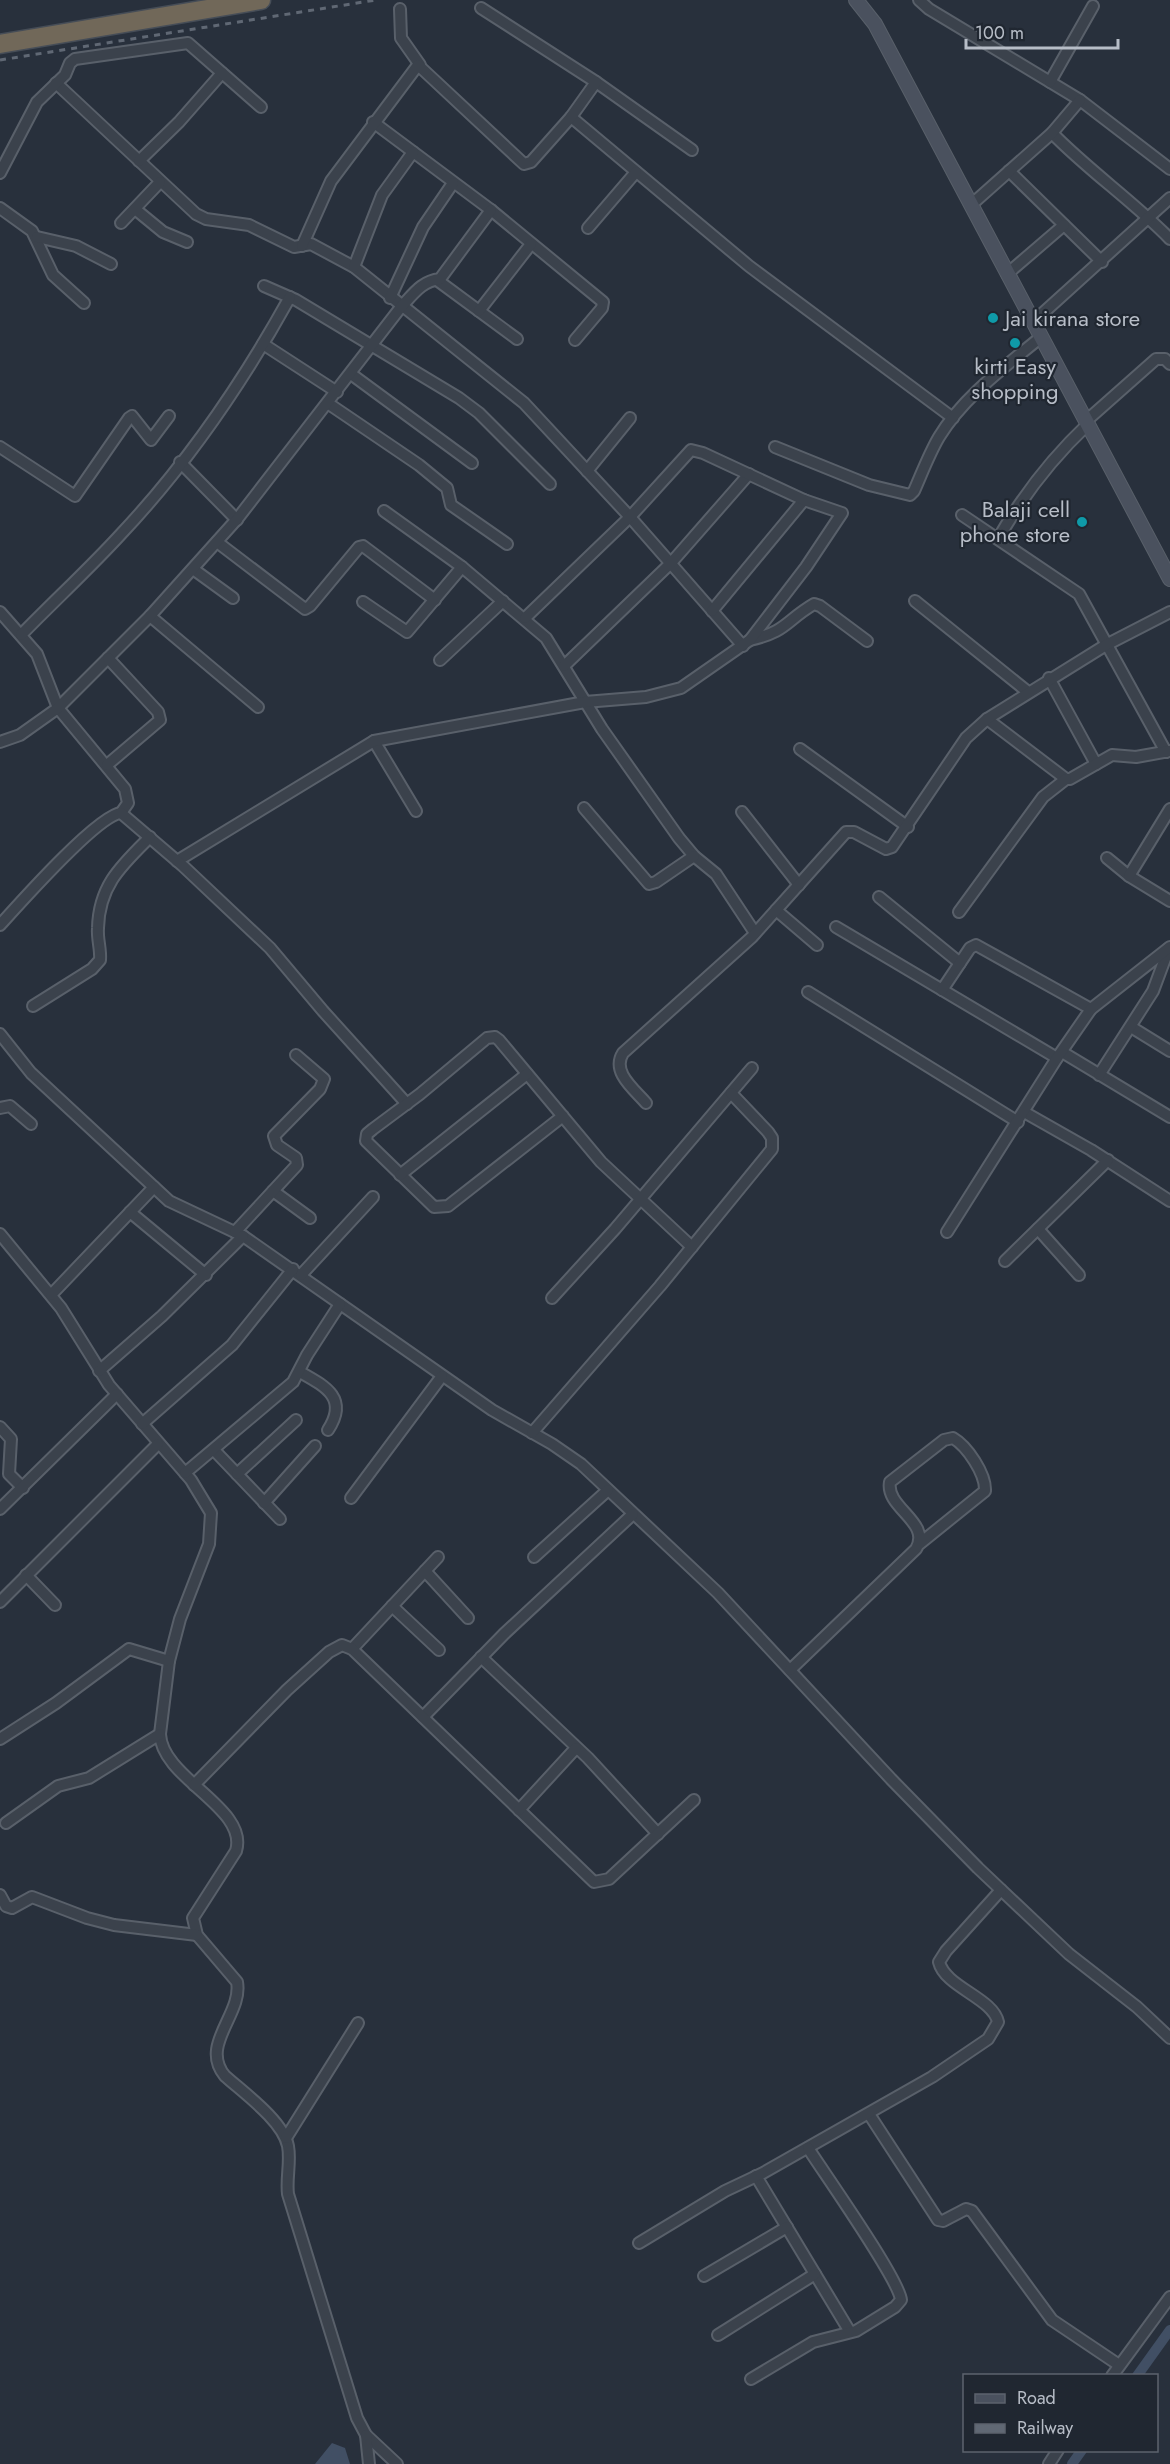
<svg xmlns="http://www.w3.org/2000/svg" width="1170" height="2464" font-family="Jost,sans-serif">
	<rect width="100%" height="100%" fill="#28303c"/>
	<!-- water -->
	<path fill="#414f64" d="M 332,2443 L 345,2448 L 350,2464 L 315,2464 Z"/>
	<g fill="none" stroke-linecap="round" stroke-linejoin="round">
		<!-- canal -->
		<g stroke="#414f64" stroke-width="10">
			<path d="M 1137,2376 L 1170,2330"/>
			<path d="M 1072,2464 L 1082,2450"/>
		</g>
		<defs>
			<g id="street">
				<path d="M 919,0 L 929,9 L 1080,100 L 1170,169"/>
				<path d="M 400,9 L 401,38 L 420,65"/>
				<path d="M 596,82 L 692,150"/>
				<path d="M 1050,82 L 1093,6"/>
				<path d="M 56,83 L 196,214 L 206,219 L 249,225 L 294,247 L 311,244 L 354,267 L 524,403 L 630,517 L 743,646"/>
				<path d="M 571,117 L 749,266 L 953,418"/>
				<path d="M 373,122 L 491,210 L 603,302 L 602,308 L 575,340"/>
				<path d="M 1052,133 C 1089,171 1133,201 1170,239"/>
				<path d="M 139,161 L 179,122 L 222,73"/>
				<path d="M 1009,171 L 1102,262"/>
				<path d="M 0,173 L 37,102 L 65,75 L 70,63 L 75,59 L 188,43 L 261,107"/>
				<path d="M 971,205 L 1052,133 L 1080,100"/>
				<path d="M 0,208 L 32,231 L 53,275 L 84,303"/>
				<path d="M 135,209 L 163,232 L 187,242"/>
				<path d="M 121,223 L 160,182"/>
				<path d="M 588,228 L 636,172"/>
				<path d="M 37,237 L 76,246 L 111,264"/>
				<path d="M 302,246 L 331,181 L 418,65 L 524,164 L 531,162 L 571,117 L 596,82 L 481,8"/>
				<path d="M 354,267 L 382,195 L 413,152"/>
				<path d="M 1007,274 L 1064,225"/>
				<path d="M 437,280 L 517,339"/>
				<path d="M 264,286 L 296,300 L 459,398 L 479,413 L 550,484"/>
				<path d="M 390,298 L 423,227 L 453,183"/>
				<path d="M 479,311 L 531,244"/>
				<path d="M 1033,322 L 1170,198"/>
				<path d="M 263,344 L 337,392"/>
				<path d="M 351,374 L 472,463"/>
				<path d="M 329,404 L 419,465 L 447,488 L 451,505 L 507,544"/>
				<path d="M 1086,421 L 1156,359 L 1165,359 L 1170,364"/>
				<path d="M 0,447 L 75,496 L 129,418 L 132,416 L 151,440 L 169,416"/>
				<path d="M 775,447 L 869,485 L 910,495 L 914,491 C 922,473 929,454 939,437 C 964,396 1005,367 1041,337"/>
				<path d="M 180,462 L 237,520"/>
				<path d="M 587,471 L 630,418"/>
				<path d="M 384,511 L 462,567 L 546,638 L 602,729 L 679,838 L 694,856 L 716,874 L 755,933"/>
				<path d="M 962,515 L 1079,594 L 1166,752"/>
				<path d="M 998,539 C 1023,495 1051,459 1088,424"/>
				<path d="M 217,542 L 305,609 L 310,606 L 359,547 L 363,546 L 435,600"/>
				<path d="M 193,569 L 233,598"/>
				<path d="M 915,601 L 1028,692"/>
				<path d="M 363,602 L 407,632 L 462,567"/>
				<path d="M 712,611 L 804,500"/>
				<path d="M 0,612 L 37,654 L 58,708 L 125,789 L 128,803 L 121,813"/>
				<path d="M 150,616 L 258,707"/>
				<path d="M 21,635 C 54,601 89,569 121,534 C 186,465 244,380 290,297"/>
				<path d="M 750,640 C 788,631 785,621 814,604 L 820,606 L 867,641"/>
				<path d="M 440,660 L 503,601"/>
				<path d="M 564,666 L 671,563 L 749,474"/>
				<path d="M 1049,678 L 1096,764"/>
				<path d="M 987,719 L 1066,779 L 1070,779 L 1112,755 L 1136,757 L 1170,751"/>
				<path d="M 374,741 L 416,811"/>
				<path d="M 0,742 L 20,735 L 58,708 L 150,616 L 238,518 L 401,307 C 414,293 422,281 440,279 L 491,210"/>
				<path d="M 800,749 L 908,827"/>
				<path d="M 107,765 L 160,720 L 158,712 L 108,658"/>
				<path d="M 584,808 L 649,884 L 656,882 L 694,856"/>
				<path d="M 742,812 L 799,885"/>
				<path d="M 1107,858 L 1129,876 L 1170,901"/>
				<path d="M 177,861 L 374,741 L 585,702 L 646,697 L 681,688 L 750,640 L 806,567 L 842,513 L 804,500 L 703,453 L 691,450 L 630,517 L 525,618"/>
				<path d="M 1129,876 L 1170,809"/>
				<path d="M 879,897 L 960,963"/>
				<path d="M 776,910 L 817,945"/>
				<path d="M 959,912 L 1043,797 L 1066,779"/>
				<path d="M 0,925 C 19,904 98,815 121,813 L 183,866 L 270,948 L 323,1011 L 407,1104"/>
				<path d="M 836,927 L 1057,1058"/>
				<path d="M 942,990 L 970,948 L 976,945 L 1091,1009"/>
				<path d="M 808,992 L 1018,1122"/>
				<path d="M 33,1006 L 92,969 L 100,960 C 101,949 97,939 98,928 C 99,885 122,865 150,837"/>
				<path d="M 1131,1027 L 1170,1051"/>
				<path d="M 0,1034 L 31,1073 L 169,1201 L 243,1236 L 492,1410 L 552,1444 L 581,1464 L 718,1593 L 891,1779 L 978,1868 L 1069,1954 L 1137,2007 L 1170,2038"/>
				<path d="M 1062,1052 L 1170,1117"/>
				<path d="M 1099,1075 L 1153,991 L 1169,948"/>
				<path d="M 646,1103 C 634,1089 611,1072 623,1053 L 752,937 L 846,832 L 854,832 L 886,849 L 892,847 L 966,738 L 987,719 L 1106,645 L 1170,612"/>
				<path d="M 0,1108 L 10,1106 L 31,1124"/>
				<path d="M 1024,1112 L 1091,1150 L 1170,1201"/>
				<path d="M 563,1116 L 448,1206 L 434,1207 L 366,1141 L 367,1134 L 373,1129 L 420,1094 L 487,1038 L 495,1037 L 499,1040 L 601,1162 L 692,1247"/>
				<path d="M 400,1175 L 527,1074"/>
				<path d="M 273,1191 L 310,1218"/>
				<path d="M 130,1212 L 206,1275"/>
				<path d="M 1038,1229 L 1079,1275"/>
				<path d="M 235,1232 L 297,1165 L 296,1158 L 277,1145 L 274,1136 L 320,1089 L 324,1079 L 296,1055"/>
				<path d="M 947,1232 L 1057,1058 L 1091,1009 L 1170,947"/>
				<path d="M 0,1234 L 61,1308 L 109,1385 L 191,1480 L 211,1513 L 209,1544 L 180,1619 L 169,1661 L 160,1734 C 162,1779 249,1808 236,1851 L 193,1918 L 197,1935 L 237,1982 C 243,2014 199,2045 225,2076 C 244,2093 283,2121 288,2146 C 291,2162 286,2178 288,2194 L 357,2418 L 366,2435 L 397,2464"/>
				<path d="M 1005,1261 L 1108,1160"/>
				<path d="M 301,1275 L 373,1197"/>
				<path d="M 51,1295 L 154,1187"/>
				<path d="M 552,1298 L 615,1229 L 752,1068"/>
				<path d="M 99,1371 L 162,1316 L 243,1236"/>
				<path d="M 300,1372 C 325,1386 349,1398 328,1430"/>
				<path d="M 142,1424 L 232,1345 L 293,1269"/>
				<path d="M 0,1427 L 11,1439 L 9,1474 L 23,1488"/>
				<path d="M 532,1433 L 660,1286 L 772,1149 L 772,1138 L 768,1132 L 731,1093"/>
				<path d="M 214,1450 L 280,1519"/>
				<path d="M 185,1473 L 293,1382 L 307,1355 L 340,1304"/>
				<path d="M 237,1474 L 296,1420"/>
				<path d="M 351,1498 L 442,1376"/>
				<path d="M 264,1503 L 315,1446"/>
				<path d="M 0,1509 L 117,1394"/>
				<path d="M 534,1557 L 608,1490"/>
				<path d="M 425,1571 L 468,1618"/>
				<path d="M 26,1575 L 55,1605"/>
				<path d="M 0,1602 L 158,1444"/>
				<path d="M 392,1606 L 439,1650"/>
				<path d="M 352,1649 L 438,1557"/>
				<path d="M 481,1657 L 588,1758 L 658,1834"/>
				<path d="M 790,1670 L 916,1549 C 932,1522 885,1508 890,1482 L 944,1440 L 953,1438 C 967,1446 986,1474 985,1491 L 918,1545"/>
				<path d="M 423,1717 L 504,1634 L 633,1514"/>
				<path d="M 0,1739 L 56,1703 L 129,1649 L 169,1661"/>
				<path d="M 194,1785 L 287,1690 L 329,1652 L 342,1645 L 352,1649 L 594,1882 L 609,1879 L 694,1800"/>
				<path d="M 519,1810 L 576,1748"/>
				<path d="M 6,1823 L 58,1786 L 89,1778 L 160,1734"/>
				<path d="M 0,1895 L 6,1906 L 12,1908 L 32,1897 L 87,1918 L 114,1925 L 197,1935"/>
				<path d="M 869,2114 L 938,2220 L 943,2221 L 966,2209 L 972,2211 L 1052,2320 L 1119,2365"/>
				<path d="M 286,2138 L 358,2023"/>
				<path d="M 756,2176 L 850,2332"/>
				<path d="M 639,2243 L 725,2191 L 763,2173 L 932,2077 L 988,2039 L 998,2022 C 993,1998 945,1987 939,1962 L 946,1951 L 1001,1890"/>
				<path d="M 704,2276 L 787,2227"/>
				<path d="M 718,2335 L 815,2274"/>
				<path d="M 1112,2376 L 1170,2297"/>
				<path d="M 751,2379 L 813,2342 L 856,2331 L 895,2307 L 901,2300 C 899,2279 824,2173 808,2148"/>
				<path d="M 366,2435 L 369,2464"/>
				<path d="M 1049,2464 L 1058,2450"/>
			</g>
			<path id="secondary" d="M 856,0 L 875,24 L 1170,579"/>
			<path id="highway" d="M 0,44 L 261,0"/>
		</defs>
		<!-- street casing -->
		<use href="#street" stroke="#59606a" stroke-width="14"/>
		<!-- secondary casing -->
		<use href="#secondary" stroke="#59606a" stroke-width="16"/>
		<!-- highway casing -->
		<use href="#highway" stroke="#464d57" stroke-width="21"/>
		<!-- street -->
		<use href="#street" stroke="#3b424c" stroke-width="10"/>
		<!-- secondary -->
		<use href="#secondary" stroke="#4a515e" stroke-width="14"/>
		<!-- highway -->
		<use href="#highway" stroke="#716859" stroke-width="18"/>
		<!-- rail -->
		<path stroke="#606874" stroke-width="3" stroke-dasharray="6 6" stroke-linecap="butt" d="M 0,60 L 376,0"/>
	</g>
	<!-- markers -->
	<g fill="#0f9aa8" stroke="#202731" stroke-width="2">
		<circle cx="993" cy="318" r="6"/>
		<circle cx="1015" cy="343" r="6"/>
		<circle cx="1082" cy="522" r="6"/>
	</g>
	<g text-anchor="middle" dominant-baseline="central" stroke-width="4.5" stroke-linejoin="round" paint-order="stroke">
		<!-- poi labels -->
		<g font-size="22" fill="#b7bdc7" stroke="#202731" text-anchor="start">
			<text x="1005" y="318">Jai kirana store</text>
			<text x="1015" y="366" text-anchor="middle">kirti Easy<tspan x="1015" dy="25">shopping</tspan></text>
			<text x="1070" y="509" text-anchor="end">Balaji cell<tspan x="1070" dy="25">phone store</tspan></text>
		</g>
	</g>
	<!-- legend -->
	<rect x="963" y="2374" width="195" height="78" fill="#202731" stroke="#5c636d" stroke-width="1.5"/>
	<rect x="975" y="2394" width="30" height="9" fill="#4a515e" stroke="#5c636d" stroke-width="1.5"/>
	<text x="1017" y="2404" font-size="18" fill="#b7bdc7">Road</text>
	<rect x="975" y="2424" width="30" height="9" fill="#606874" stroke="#5c636d" stroke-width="1.5"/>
	<text x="1017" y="2434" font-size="18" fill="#b7bdc7">Railway</text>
	<!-- scale -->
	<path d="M966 39v9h152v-9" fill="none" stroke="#b7bdc7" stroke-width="3"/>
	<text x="975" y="39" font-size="18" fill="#b7bdc7" stroke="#202731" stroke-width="4.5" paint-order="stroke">100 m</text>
</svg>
